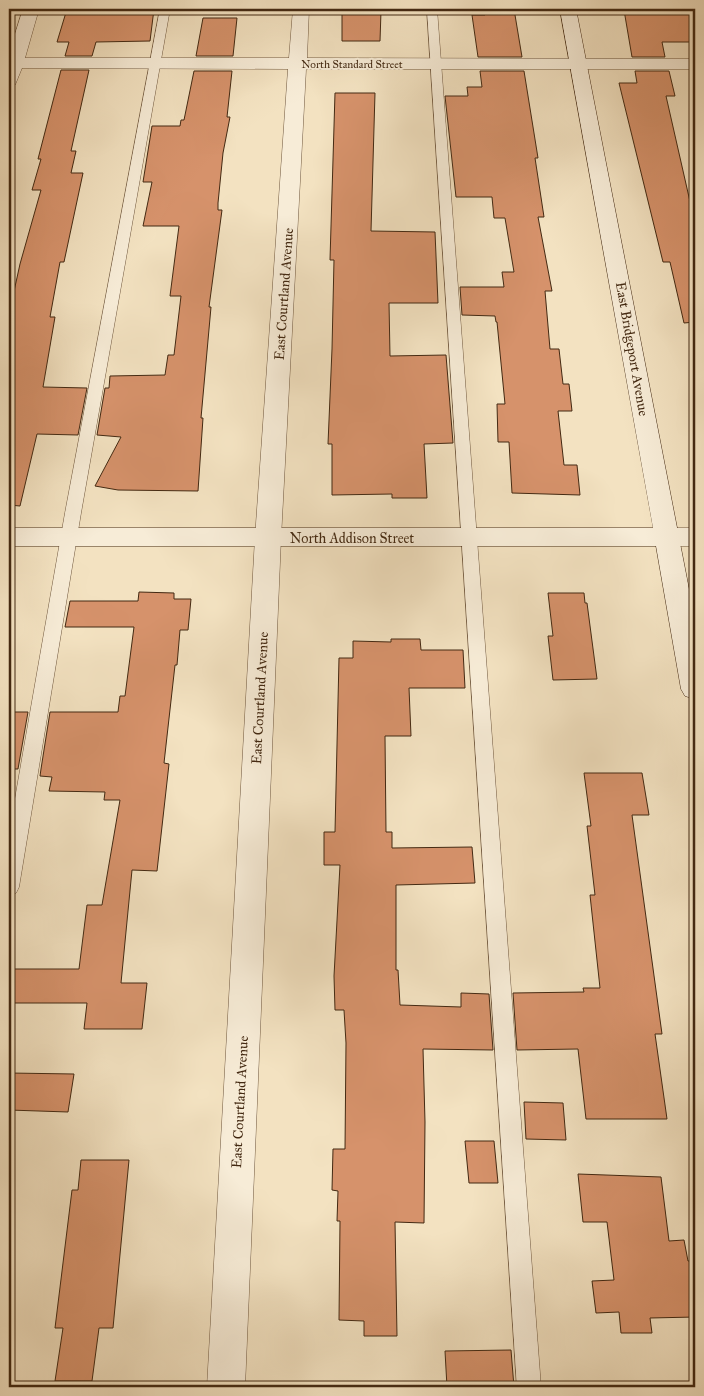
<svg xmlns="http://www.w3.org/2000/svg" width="704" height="1396" font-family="'IM FELL Great Primer',serif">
	<rect width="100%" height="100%" fill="#f3e2c1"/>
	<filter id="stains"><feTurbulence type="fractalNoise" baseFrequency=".004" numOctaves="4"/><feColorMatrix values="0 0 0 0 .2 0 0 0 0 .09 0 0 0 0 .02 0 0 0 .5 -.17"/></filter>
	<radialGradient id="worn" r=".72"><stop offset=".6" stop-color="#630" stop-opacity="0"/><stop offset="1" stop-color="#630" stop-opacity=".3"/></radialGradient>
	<!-- building -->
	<g fill="#d6926b" stroke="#432912">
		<path d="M 67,9 L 154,9 L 150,41 L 96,42 L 92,56 L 65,56 L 69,42 L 57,42 Z"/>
		<path d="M 346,9 L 378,9 L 381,11 L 380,41 L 342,41 L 342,11 L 346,11 Z"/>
		<path d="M 484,9 L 514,9 L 522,57 L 478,57 L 472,15 L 485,15 Z"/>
		<path d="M 632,9 L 690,9 L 695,23 L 695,42 L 662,42 L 665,57 L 632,57 L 624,10 L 632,10 Z"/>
		<path d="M 203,18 L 237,18 L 233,56 L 196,56 Z"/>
		<path d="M 61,70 L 89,70 L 71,151 L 76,151 L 71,173 L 83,173 L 64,262 L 60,262 L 50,317 L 55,317 L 43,387 L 87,388 L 78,435 L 37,434 L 20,506 L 9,505 L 9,335 L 14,314 L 9,314 L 20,264 L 41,190 L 32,190 L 41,159 L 38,159 Z"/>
		<path d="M 194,71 L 232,71 L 227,117 L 230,117 L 223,153 L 218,203 L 218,210 L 222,210 L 209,307 L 211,307 L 201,418 L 203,418 L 198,491 L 118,490 L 95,486 L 121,437 L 97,435 L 105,388 L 109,388 L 110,376 L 165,375 L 168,355 L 174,355 L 181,296 L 170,296 L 179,226 L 143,226 L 152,182 L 143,182 L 152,126 L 180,126 L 181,120 L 184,120 Z"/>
		<path d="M 480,71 L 524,71 L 538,158 L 535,158 L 544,217 L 538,217 L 552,291 L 545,291 L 550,349 L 559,349 L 563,384 L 569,384 L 572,411 L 558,411 L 564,465 L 577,465 L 580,495 L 512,493 L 509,442 L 498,442 L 497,404 L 505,404 L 497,322 L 496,322 L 495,316 L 462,315 L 460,287 L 504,287 L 502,272 L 514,272 L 505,218 L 494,218 L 492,197 L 456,197 L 445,96 L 468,96 L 467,87 L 482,87 Z"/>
		<path d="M 635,71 L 669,71 L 675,96 L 666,96 L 691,206 L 695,206 L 695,322 L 684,323 L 670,262 L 663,262 L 619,83 L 637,83 Z"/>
		<path d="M 335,93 L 375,93 L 371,231 L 435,232 L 438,303 L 389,303 L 390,356 L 446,355 L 453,443 L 424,444 L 427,498 L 392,498 L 392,494 L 332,495 L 332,444 L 328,444 L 332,349 L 334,260 L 330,260 Z"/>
		<path d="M 139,592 L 174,593 L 174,599 L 191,599 L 188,630 L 180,630 L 177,665 L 175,665 L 164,763 L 169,764 L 157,871 L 132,870 L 121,983 L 147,983 L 142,1029 L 84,1029 L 87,1003 L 9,1003 L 9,969 L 79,969 L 87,905 L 102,905 L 120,800 L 104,800 L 105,792 L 49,791 L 52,777 L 40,776 L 41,769 L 50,712 L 118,712 L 120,696 L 125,696 L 134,627 L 65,627 L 70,601 L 138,601 Z"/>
		<path d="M 548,593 L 584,593 L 585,603 L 587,603 L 597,679 L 553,680 L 548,636 L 553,636 Z"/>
		<path d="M 391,639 L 420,639 L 421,650 L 463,650 L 465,688 L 409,688 L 411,736 L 385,736 L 386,832 L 392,832 L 392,848 L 472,847 L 475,883 L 396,885 L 396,970 L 398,970 L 400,1005 L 461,1007 L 461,993 L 489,994 L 493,1050 L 423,1049 L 425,1122 L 424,1223 L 395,1222 L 397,1336 L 364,1336 L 364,1321 L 339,1320 L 340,1221 L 337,1221 L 338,1191 L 332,1190 L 333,1149 L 345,1149 L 346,1043 L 344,1010 L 335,1010 L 334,976 L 340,865 L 324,865 L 324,832 L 335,832 L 339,658 L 353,658 L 353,641 L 391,642 Z"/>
		<path d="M 9,712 L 28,712 L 18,769 L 9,769 Z"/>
		<path d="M 584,773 L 642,773 L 649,815 L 632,815 L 662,1034 L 655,1034 L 667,1119 L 586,1119 L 578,1049 L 517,1050 L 513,993 L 584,992 L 583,988 L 600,988 L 590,895 L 595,895 L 587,826 L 591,826 Z"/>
		<path d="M 9,1073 L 74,1074 L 68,1112 L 9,1110 Z"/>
		<path d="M 524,1102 L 563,1103 L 566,1140 L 526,1139 Z"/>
		<path d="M 465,1141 L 494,1141 L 498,1183 L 469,1183 Z"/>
		<path d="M 81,1160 L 129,1160 L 113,1328 L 99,1328 L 92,1381 L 55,1381 L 63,1328 L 55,1328 L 72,1190 L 78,1190 Z"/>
		<path d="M 578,1174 L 661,1177 L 669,1241 L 684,1240 L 688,1261 L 695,1261 L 695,1317 L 650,1318 L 652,1333 L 621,1333 L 619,1312 L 596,1313 L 592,1281 L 614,1280 L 607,1222 L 583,1222 Z"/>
		<path d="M 511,1350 L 514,1387 L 447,1387 L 445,1351 Z"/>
	</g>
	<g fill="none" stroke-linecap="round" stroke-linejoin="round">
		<defs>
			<g id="lane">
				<path d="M 160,9 L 170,9 L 81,513 L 19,887 L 16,893 L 9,895 L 9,833 L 65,513 Z"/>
				<path d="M 427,9 L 437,9 L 541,1387 L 517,1387 Z"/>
			</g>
			<g id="street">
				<path d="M 23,9 L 39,9 L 25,58 L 289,58 L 293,9 L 309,9 L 307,58 L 695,59 L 695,69 L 306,69 L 281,538 L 245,1387 L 207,1387 L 255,538 L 288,69 L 22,68 L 15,85 L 9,86 L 9,53 Z"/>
				<path d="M 666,528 L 695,528 L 695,546 L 666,546 L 657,543 L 653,537 L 657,531 Z"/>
			</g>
			<path id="secondary" d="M 560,9 L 576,9 L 695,620 L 695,699 L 685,696 L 681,689 L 656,546 L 9,546 L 9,528 L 653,528 Z"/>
		</defs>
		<!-- lane casing -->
		<use href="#lane" stroke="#6f573e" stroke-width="1"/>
		<!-- street casing -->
		<use href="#street" stroke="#6f573e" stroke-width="1"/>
		<!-- secondary casing -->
		<use href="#secondary" stroke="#432912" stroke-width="1"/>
		<!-- lane -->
		<use href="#lane" fill="#f7ecd7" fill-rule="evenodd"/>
		<!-- street -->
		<use href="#street" fill="#f7ecd7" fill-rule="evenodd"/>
		<!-- secondary -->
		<use href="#secondary" fill="#f7ecd7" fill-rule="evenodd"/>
	</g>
	<g text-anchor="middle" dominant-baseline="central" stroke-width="4" stroke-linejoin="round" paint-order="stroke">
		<!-- far-street labels -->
		<g font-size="11" fill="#432912" stroke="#f7ecd7">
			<text x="352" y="64">North Standard Street</text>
		</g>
		<!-- street labels -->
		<g font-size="14" fill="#432912" stroke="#f7ecd7">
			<text transform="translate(284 294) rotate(-86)">East Courtland Avenue</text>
			<text transform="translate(632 349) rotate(80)">East Bridgeport Avenue</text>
			<text x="352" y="538">North Addison Street</text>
			<text transform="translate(260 698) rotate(-87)">East Courtland Avenue</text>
			<text transform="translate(240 1102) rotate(-87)">East Courtland Avenue</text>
		</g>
	</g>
	<!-- margin -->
	<rect width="704" height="1396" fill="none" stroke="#f3e2c1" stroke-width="30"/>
	<rect x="10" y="10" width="684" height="1376" fill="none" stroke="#432912" stroke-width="2.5"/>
	<rect x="15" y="15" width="674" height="1366" fill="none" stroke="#432912"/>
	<rect width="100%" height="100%" filter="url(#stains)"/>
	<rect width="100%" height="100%" fill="url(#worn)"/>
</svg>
